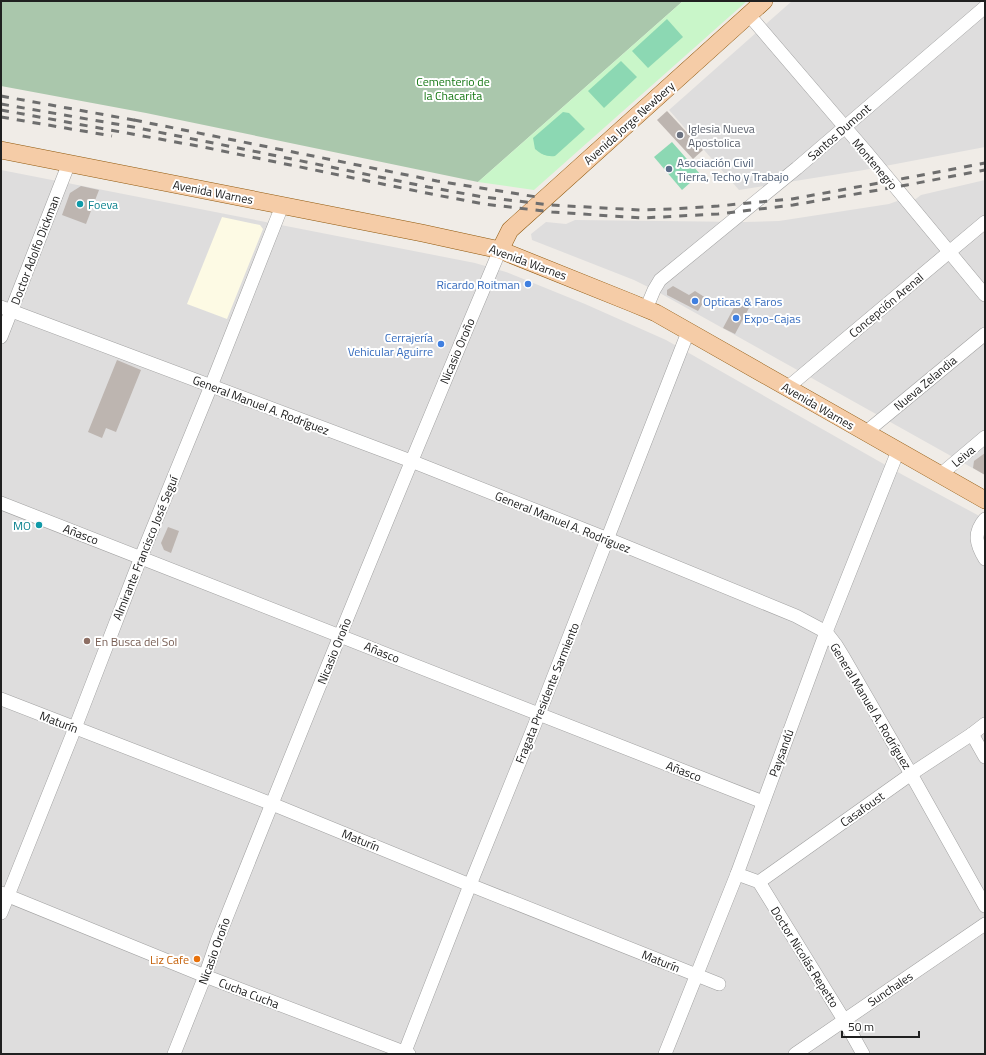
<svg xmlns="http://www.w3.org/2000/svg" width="986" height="1055" font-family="'Titillium Web',sans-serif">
	<rect width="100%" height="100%" fill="#f0ece7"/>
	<!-- residential -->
	<g fill="#dedddd">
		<path d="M 792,1 L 985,1 L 985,147 L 864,170 L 739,190 L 669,110 Z"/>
		<path d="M 1,170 L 475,263 L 506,272 L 585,304 L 666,340 L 903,475 L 985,519 L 985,1054 L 1,1054 Z"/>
		<path d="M 985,180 L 985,475 L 658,292 L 634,280 L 532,240 L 531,234 L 546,222 L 566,224 L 575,220 L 745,222 L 779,221 L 889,204 L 900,200 L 913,201 L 921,195 Z"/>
	</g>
	<!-- education -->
	<path fill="#fdfae4" d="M 222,217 L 260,225 L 263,229 L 227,319 L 187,304 Z"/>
	<!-- cemetery -->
	<path fill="#aac7ac" d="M 1,1 L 683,1 L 478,182 L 146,113 L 1,86 Z"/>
	<!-- park -->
	<path fill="#c9f6c9" d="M 683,1 L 747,1 L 534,190 L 478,182 Z"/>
	<!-- pitch -->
	<g fill="#8cd8b3">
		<path d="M 667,19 L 683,37 L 648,68 L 632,51 Z"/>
		<path d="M 621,61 L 637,77 L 604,108 L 588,91 Z"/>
		<path d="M 563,112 L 569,113 L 585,129 L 555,156 C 546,157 541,154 535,149 L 533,138 Z"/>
		<path d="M 672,142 L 700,174 L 682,190 L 654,157 Z"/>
	</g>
	<!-- building -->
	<g fill="#bdb5b0">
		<path d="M 667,111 L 703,150 L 693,159 L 657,120 Z"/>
		<path d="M 81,186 L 99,190 L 86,224 L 62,215 L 70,193 Z"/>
		<path d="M 673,286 L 689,295 L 695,291 L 706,298 L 698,311 L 667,295 L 667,290 Z"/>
		<path d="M 737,302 L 749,308 L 735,334 L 723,328 Z"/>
		<path d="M 117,360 L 141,370 L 116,432 L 106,428 L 102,438 L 88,432 Z"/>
		<path d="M 985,453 L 985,475 L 973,468 L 974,461 Z"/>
		<path d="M 168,527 L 179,531 L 171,553 L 164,550 L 161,543 Z"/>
	</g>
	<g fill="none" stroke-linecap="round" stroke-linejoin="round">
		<defs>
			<g id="minor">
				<path d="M 749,15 L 868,154 L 985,295"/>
				<path d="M 1,307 L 411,461 L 608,539 L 796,616 L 826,632 L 836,645 L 844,658 L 911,774 L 985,906"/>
				<path d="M 646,309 L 654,290 L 660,280 L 797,168 L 985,7"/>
				<path d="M 1,337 L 69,163"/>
				<path d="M 787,388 L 985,222"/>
				<path d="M 865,433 L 985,334"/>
				<path d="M 940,475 L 985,437"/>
				<path d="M 1,503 L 763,802"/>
				<path d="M 985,519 C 973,533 976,544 985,559"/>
				<path d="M 1,699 L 272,804 L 470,885 L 719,984"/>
				<path d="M 972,734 L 985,757"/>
				<path d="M 737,874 L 759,882"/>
				<path d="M 759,882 L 911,774 L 972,734 L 985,724"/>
				<path d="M 759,882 L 844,1020 L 863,1054"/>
				<path d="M 1,893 L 205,976 L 409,1054"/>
				<path d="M 1,913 L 75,728 L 141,557 L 211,386 L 282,206"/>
				<path d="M 174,1054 L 205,976 L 217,941 C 309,710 403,479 500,250"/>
				<path d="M 404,1054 L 470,885 L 539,714 L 688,332"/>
				<path d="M 665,1054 L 737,874 L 826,632 L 898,451"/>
				<path d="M 795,1054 L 985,924"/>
			</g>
			<g id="major">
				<path d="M 1,150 L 422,233 L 500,250 L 632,303 L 656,313 L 985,500"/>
				<path d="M 500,250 L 510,230 L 764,1"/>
			</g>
		</defs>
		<!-- minor casing -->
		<use href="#minor" stroke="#a1a1a1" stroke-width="14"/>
		<!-- major casing -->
		<use href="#major" stroke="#90580c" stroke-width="18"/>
		<!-- minor -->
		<use href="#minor" stroke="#fff" stroke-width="13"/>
		<!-- major -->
		<use href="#major" stroke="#f5cca7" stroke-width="17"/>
		<!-- rail -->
		<g stroke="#6e6e6e" stroke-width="3" stroke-dasharray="8 8" stroke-linecap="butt">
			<path d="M 1,96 L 139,121"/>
			<path d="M 1,104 L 133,127 L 243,149 L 428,187 L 483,197 L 551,205 L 640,210 L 673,209 L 718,206 L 792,199 L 906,178 L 985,163"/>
			<path d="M 1,110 L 203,147 L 436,195 L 484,204 L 552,212 L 642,218 L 718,214 L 793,205 L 907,185 L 985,170"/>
			<path d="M 1,117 L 112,136"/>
			<path d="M 134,120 L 437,181 L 537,197"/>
		</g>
	</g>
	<!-- markers -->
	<circle fill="#6b7280" stroke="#fff" stroke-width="1.5" cx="680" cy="135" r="4"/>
	<circle fill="#5c6f8a" stroke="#fff" stroke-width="1.5" cx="669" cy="169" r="4"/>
	<g fill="#0f9aa8" stroke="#fff" stroke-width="1.5">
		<circle cx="80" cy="204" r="4"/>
		<circle cx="39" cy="525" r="4"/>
	</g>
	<g fill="#3f7fe0" stroke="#fff" stroke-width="1.5">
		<circle cx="528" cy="284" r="4"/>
		<circle cx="695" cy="301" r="4"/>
		<circle cx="736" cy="318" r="4"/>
		<circle cx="441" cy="344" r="4"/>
	</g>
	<circle fill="#8d6e63" stroke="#fff" stroke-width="1.5" cx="87" cy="641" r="4"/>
	<circle fill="#e8710a" stroke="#fff" stroke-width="1.5" cx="197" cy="959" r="4"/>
	<g text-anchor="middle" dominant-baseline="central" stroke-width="4" stroke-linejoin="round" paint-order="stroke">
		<!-- park labels -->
		<g font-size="12" fill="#167815" stroke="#fff">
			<text x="453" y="81">Cementerio de<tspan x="453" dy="14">la Chacarita</tspan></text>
		</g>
		<!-- street labels -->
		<g font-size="12" fill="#202020" stroke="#fff">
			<text transform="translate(629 123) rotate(-42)">Avenida Jorge Newbery</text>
			<text transform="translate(839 132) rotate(-41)">Santos Dumont</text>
			<text transform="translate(875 164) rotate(50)">Montenegro</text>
			<text transform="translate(213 192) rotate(11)">Avenida Warnes</text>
			<text transform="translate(35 250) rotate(-69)">Doctor Adolfo Dickman</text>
			<text transform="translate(528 262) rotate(20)">Avenida Warnes</text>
			<text transform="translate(886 305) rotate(-40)">Concepción Arenal</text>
			<text transform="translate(457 351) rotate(-67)">Nicasio Oroño</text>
			<text transform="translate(925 383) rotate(-40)">Nueva Zelandia</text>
			<text transform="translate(261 405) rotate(21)">General Manuel A. Rodríguez</text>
			<text transform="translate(818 406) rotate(30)">Avenida Warnes</text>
			<text transform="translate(963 456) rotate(-40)">Leiva</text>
			<text transform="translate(563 522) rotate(22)">General Manuel A. Rodríguez</text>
			<text transform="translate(81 534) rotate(21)">Añasco</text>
			<text transform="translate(145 548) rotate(-68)">Almirante Francisco José Seguí</text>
			<text transform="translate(334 651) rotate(-68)">Nicasio Oroño</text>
			<text transform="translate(382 652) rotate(22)">Añasco</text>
			<text transform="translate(547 693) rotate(-68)">Fragata Presidente Sarmiento</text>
			<text transform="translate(871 706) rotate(59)">General Manuel A. Rodríguez</text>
			<text transform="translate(59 722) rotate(21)">Maturín</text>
			<text transform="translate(781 753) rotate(-70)">Paysandú</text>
			<text transform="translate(684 771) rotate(21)">Añasco</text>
			<text transform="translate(862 809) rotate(-35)">Casafoust</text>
			<text transform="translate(361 840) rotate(22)">Maturín</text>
			<text transform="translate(214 951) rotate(-70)">Nicasio Oroño</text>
			<text transform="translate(805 957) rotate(58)">Doctor Nicolás Repetto</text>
			<text transform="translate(661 961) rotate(22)">Maturín</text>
			<text transform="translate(890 989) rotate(-34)">Sunchales</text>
			<text transform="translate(249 993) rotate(21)">Cucha Cucha</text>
		</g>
		<!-- worship labels -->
		<g font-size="12" fill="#5b616d" stroke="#fff" text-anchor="start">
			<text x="688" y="128">Iglesia Nueva<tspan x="688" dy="14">Apostolica</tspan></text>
		</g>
		<!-- service labels -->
		<g font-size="12" fill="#4e5e75" stroke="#fff" text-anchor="start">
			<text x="677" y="162">Asociación Civil<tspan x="677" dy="14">Tierra, Techo y Trabajo</tspan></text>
		</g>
		<!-- culture labels -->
		<g font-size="12" fill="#0d838f" stroke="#fff" text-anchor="start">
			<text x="88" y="204">Foeva</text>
			<text x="31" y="525" text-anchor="end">MO</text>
		</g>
		<!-- shop labels -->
		<g font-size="12" fill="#366cbe" stroke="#fff" text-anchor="end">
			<text x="520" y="284">Ricardo Roitman</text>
			<text x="703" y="301" text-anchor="start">Opticas &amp; Faros</text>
			<text x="744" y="318" text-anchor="start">Expo-Cajas</text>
			<text x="433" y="337">Cerrajería<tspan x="433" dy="14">Vehicular Aguirre</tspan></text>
		</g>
		<!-- education labels -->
		<g font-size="12" fill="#785e54" stroke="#fff" text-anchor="start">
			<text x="95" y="641">En Busca del Sol</text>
		</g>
		<!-- food labels -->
		<g font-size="12" fill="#c56008" stroke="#fff" text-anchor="end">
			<text x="189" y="959">Liz Cafe</text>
		</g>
	</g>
	<!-- border -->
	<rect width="986" height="1055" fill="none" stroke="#202020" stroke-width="4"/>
	<!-- scale -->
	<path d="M842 1031v6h77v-6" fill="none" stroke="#202020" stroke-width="2"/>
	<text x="848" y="1031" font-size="12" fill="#202020" stroke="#ffffff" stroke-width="3" paint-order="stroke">50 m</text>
</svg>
